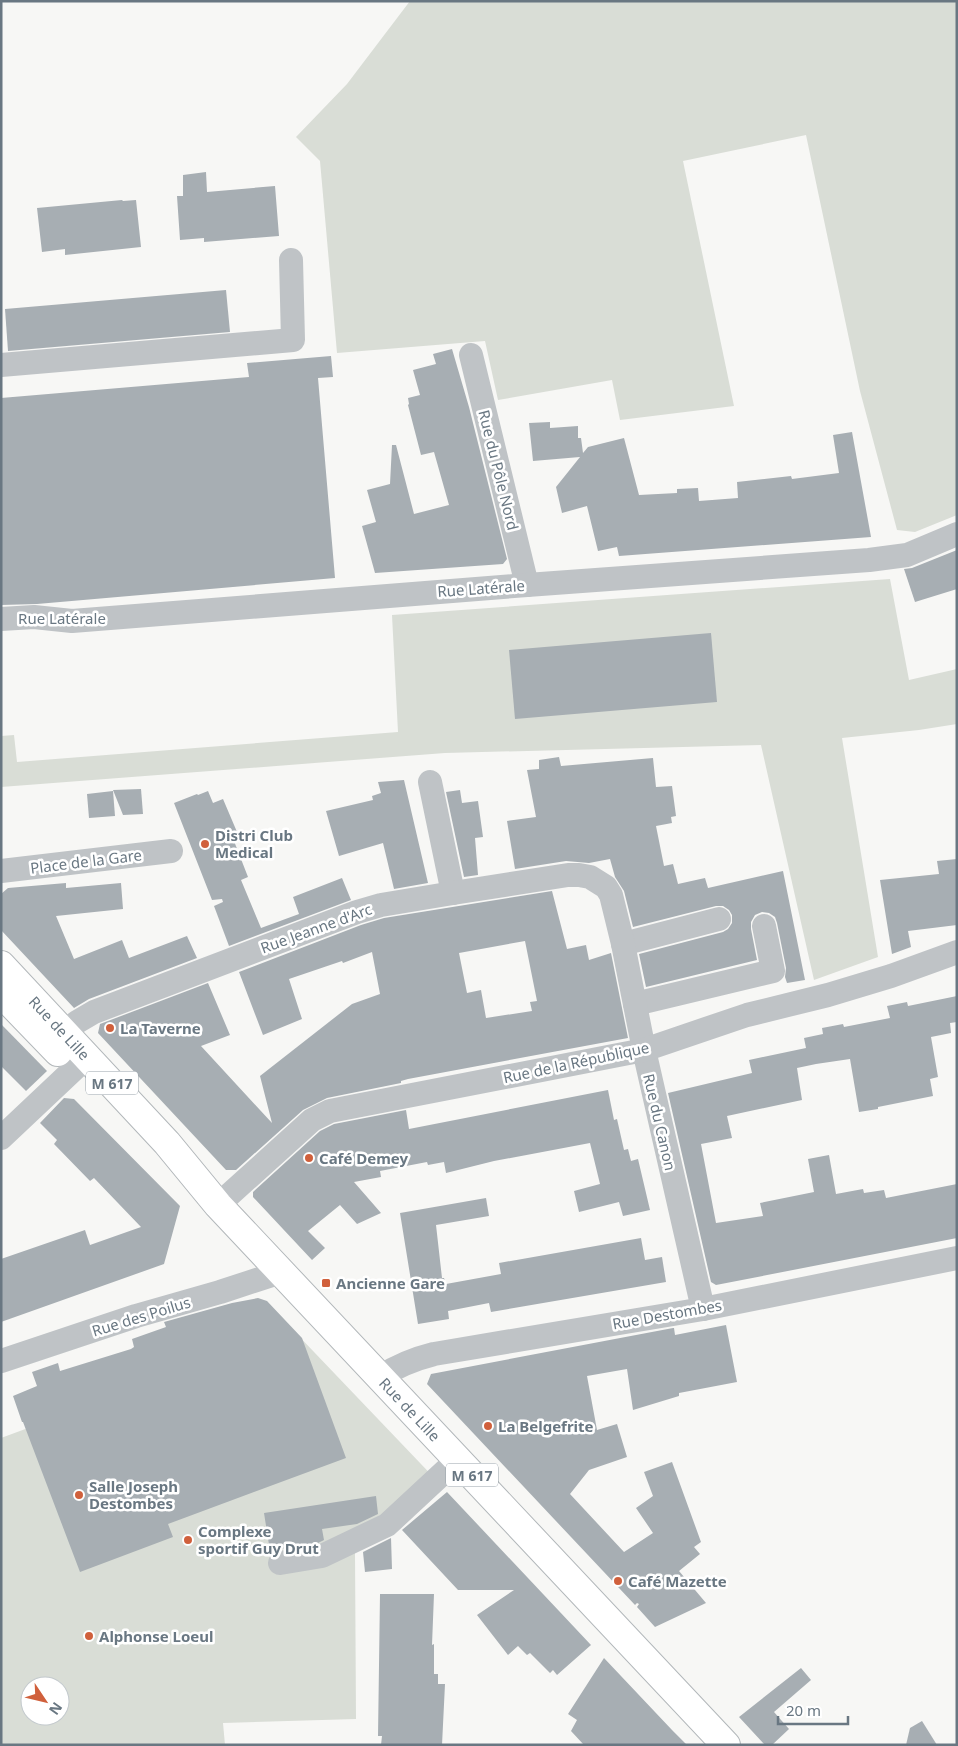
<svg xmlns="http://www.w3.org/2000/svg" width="958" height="1746" font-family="'Noto Sans',sans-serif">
	<rect width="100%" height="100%" fill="#f7f7f5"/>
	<!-- green -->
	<g fill="#d9ddd6" fill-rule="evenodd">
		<path d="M 410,1 L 957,1 L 957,515 L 915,532 L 897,530 L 860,391 L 806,135 L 683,161 L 734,406 L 620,420 L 612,380 L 498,400 L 485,341 L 337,353 L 320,161 L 296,137 L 347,84 Z"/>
		<path d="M 890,579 L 909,680 L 957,669 L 957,724 L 919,730 L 842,738 L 878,957 L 814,980 L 761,745 L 445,753 L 1,787 L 1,736 L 14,735 L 17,762 L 398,732 L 392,615 Z"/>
		<path d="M 293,1330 L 442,1486 L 392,1528 L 355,1553 L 356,1719 L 223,1723 L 225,1745 L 1,1745 L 1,1438 ZM 30,1686 L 60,1686 L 60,1716 L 30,1716 Z"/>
	</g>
	<!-- building -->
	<g fill="#a7aeb3" fill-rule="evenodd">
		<path d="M 206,172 L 207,192 L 275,186 L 279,236 L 204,242 L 204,238 L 180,240 L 177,196 L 183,196 L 183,175 Z"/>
		<path d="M 122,200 L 123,201 L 136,200 L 141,247 L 65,255 L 65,249 L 42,252 L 37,208 Z"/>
		<path d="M 226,290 L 230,332 L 8,351 L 5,309 Z"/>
		<path d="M 452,349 L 469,407 L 507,559 L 503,564 L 375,573 L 362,526 L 376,522 L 367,490 L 390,484 L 392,445 L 396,445 L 414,514 L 449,505 L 434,452 L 421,455 L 408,405 L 409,404 L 408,398 L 420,395 L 413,370 L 436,364 L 433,354 Z"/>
		<path d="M 331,356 L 333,377 L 318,378 L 335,578 L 37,604 L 1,605 L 1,398 L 249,377 L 247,363 Z"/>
		<path d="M 550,422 L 550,428 L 578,426 L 578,438 L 581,438 L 583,453 L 588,447 L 624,438 L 639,495 L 677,493 L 677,489 L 698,488 L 699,501 L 738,498 L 737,482 L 791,476 L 792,479 L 839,473 L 833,435 L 852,432 L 871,537 L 619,556 L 617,547 L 598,551 L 587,506 L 562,513 L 556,487 L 580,457 L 533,461 L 529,423 Z"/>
		<path d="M 957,550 L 957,589 L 915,602 L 904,569 L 912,568 Z"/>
		<path d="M 711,633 L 717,702 L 515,719 L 509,650 Z"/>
		<path d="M 559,757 L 561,766 L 653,758 L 656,787 L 672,786 L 676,816 L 671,817 L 672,823 L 656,826 L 664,866 L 673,864 L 678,884 L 705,878 L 708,888 L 783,871 L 805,980 L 787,983 L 785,977 L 786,968 L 777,923 L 775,917 L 769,913 L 762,912 L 755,915 L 751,922 L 751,929 L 757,960 L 646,987 L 639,954 L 723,932 L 728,929 L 732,923 L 732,915 L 729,910 L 723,906 L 716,906 L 633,927 L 624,891 L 615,877 L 610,859 L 589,863 L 566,861 L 515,869 L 507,821 L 536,817 L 527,770 L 539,769 L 539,760 Z"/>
		<path d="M 404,780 L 428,883 L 394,889 L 383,843 L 339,856 L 326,811 L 373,800 L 372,796 L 381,793 L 378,782 Z"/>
		<path d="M 141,789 L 143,814 L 123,815 L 113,790 Z"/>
		<path d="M 460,790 L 462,803 L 478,801 L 483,837 L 475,838 L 478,875 L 464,877 L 446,792 Z"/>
		<path d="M 113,791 L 115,816 L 89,818 L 87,794 Z"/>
		<path d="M 208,791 L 213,803 L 223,799 L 240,839 L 234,841 L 248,877 L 241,880 L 261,928 L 299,914 L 293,897 L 342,878 L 351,900 L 229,946 L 214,906 L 223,902 L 222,899 L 212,900 L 174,803 L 197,794 L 198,795 Z"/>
		<path d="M 957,859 L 957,925 L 908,931 L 911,947 L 892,954 L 880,880 L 939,874 L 937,861 Z"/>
		<path d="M 66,883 L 66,888 L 121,883 L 123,909 L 56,916 L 74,959 L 122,940 L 129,958 L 187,936 L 197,958 L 89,999 L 74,1008 L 1,930 L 1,894 L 8,888 Z"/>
		<path d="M 552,891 L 567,949 L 586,945 L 589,960 L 611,953 L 628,1038 L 408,1079 L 401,1081 L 401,1083 L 327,1098 L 303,1110 L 236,1170 L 226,1170 L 98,1033 L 100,1024 L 208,983 L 230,1035 L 201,1046 L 272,1123 L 260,1076 L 352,1004 L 380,994 L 372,952 L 343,963 L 342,961 L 289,979 L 302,1019 L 263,1035 L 239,972 L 361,925 L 384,918 ZM 525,941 L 537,1001 L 530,1002 L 532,1011 L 486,1018 L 481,990 L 467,993 L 459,953 Z"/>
		<path d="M 957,996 L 957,1022 L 950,1023 L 951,1033 L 931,1037 L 938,1077 L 930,1079 L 933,1096 L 878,1107 L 878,1109 L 859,1112 L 850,1059 L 816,1064 L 797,1068 L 802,1100 L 727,1116 L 732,1138 L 701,1144 L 716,1223 L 763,1216 L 760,1203 L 814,1192 L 808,1159 L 829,1155 L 836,1194 L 863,1189 L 864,1193 L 884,1190 L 886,1198 L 957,1184 L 957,1238 L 716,1285 L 711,1282 L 668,1093 L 752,1073 L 749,1060 L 806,1048 L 804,1038 L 823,1034 L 822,1028 L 843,1024 L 844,1027 L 890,1018 L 887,1006 L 907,1002 L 908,1006 Z"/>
		<path d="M 1,1024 L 47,1071 L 26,1091 L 1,1066 Z"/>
		<path d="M 608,1090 L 614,1120 L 617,1119 L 624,1150 L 628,1149 L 631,1161 L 638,1159 L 650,1210 L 623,1216 L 619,1202 L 579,1212 L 574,1191 L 600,1184 L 590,1143 L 494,1161 L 446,1173 L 444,1162 L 428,1165 L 427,1162 L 380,1171 L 381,1177 L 354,1182 L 381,1213 L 357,1224 L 340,1205 L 308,1231 L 325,1248 L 312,1260 L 253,1197 L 253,1192 L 320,1131 L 334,1124 L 406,1110 L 409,1129 Z"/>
		<path d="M 64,1098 L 74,1099 L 180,1206 L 164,1264 L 1,1322 L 1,1259 L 85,1230 L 90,1245 L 141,1227 L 94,1178 L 90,1181 L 54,1144 L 57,1140 L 40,1123 Z"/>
		<path d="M 486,1198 L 489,1216 L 436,1225 L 442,1278 L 444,1278 L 446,1284 L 501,1274 L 499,1263 L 641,1238 L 645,1260 L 662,1257 L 666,1282 L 491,1312 L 489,1303 L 448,1311 L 449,1319 L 418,1324 L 400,1213 Z"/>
		<path d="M 258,1298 L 267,1301 L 302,1338 L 346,1458 L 168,1524 L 173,1537 L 80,1572 L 23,1422 L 22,1422 L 13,1396 L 37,1386 L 32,1372 L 58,1363 L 60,1371 L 131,1349 L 134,1347 L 132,1339 L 166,1327 L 164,1322 L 232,1303 Z"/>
		<path d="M 726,1325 L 737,1382 L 679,1393 L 679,1396 L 633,1410 L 627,1369 L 587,1376 L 597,1430 L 617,1424 L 627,1457 L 589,1470 L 570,1494 L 624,1552 L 653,1533 L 636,1508 L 653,1496 L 644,1472 L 672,1462 L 701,1542 L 694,1547 L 700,1554 L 679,1571 L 706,1603 L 655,1627 L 637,1607 L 639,1604 L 637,1603 L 635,1605 L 427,1384 L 431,1374 L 673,1328 L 674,1328 L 675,1335 Z"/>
		<path d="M 447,1492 L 591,1645 L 557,1675 L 553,1670 L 550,1673 L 530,1653 L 527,1655 L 518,1646 L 508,1655 L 477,1615 L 514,1590 L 458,1590 L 402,1530 Z"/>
		<path d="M 376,1496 L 378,1514 L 357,1524 L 322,1529 L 324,1540 L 318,1543 L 270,1551 L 264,1513 Z"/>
		<path d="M 391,1538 L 392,1569 L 365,1572 L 363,1552 Z"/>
		<path d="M 380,1594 L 434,1594 L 432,1645 L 434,1644 L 434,1674 L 438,1674 L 438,1684 L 445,1684 L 442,1745 L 381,1745 L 382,1736 L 378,1736 Z"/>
		<path d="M 604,1658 L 672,1730 L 687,1745 L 584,1745 L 571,1731 L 577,1720 L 568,1714 Z"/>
		<path d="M 801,1668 L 811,1680 L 774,1712 L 789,1729 L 772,1745 L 765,1745 L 739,1717 Z"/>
		<path d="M 922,1721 L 937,1745 L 906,1745 L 910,1728 Z"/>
	</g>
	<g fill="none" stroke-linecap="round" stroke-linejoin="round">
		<defs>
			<g id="major">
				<path id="s1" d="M 1,965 L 167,1143 L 218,1205 L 726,1745"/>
				<path d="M 1,993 L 58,1052"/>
			</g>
		</defs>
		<!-- major casing -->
		<use href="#major" stroke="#b2b7ba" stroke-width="30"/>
		<!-- minor -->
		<g stroke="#bfc3c6" stroke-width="24">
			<path d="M 471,355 L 527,585"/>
			<path d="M 1,365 L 293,340 L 291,260"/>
			<path d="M 1,619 L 34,617 L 72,621 L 527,585 L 869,560 L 907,555 L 957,534"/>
			<path d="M 430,782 L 453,893"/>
			<path d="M 1,871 L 171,851"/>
			<path d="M 623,944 L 719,919"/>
			<path d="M 635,1004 L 773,971 L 764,926"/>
			<path d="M 51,1045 L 77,1022 L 94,1012 L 357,912 L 381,905 L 453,893 L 568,875 L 579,875 L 590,877 L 606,887 L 611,895 L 623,944 L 644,1050 L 703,1309"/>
			<path d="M 1,1138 L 88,1056"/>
			<path d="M 218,1205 L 312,1120 L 330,1111 L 644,1050 L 747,1015 L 828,995 L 891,976 L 957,952"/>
			<path d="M 1,1361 L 136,1316 L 220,1292 L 281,1272"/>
			<path d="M 380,1377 C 397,1366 414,1359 434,1354 L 703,1309 L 957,1258"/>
			<path d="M 280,1563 L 322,1556 L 387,1525 L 457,1460"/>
		</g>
		<!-- major -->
		<use href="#major" stroke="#fff" stroke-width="28"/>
	</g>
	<!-- markers -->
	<g fill="#d0603c" stroke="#fff" stroke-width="2">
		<circle cx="205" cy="844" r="5"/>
		<circle cx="110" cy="1028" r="5"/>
		<circle cx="309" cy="1158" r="5"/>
		<rect x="321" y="1278" width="10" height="10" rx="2.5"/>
		<circle cx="488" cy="1426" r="5"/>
		<circle cx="79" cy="1495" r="5"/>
		<circle cx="188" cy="1540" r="5"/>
		<circle cx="618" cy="1581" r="5"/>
		<circle cx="89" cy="1636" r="5"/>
	</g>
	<g text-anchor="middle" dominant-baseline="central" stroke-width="5" stroke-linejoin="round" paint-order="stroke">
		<!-- shield labels -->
		<g fill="#fff" stroke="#96a0a8" stroke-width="1">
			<rect x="86" y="1071.5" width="52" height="23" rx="4"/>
			<rect x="446" y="1463.5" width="52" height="23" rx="4"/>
		</g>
		<g font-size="14" font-weight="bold" fill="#697782">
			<text x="112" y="1083">M 617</text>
			<text x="472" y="1475">M 617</text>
		</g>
		<!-- street labels -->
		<g font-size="15" fill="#697782" stroke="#fff">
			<text transform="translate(499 470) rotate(76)">Rue du Pôle Nord</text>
			<text transform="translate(481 588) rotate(-4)">Rue Latérale</text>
			<text x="62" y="618">Rue Latérale</text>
			<text transform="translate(86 861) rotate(-7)">Place de la Gare</text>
			<text transform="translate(316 928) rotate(-20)">Rue Jeanne d'Arc</text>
			<text stroke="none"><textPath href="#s1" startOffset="86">Rue de Lille</textPath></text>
			<text transform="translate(576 1062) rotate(-12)">Rue de la République</text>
			<text transform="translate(660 1122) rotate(77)">Rue du Canon</text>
			<text transform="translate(667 1314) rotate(-10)">Rue Destombes</text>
			<text transform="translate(141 1316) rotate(-17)">Rue des Poilus</text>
			<text stroke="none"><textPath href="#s1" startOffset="604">Rue de Lille</textPath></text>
		</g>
		<!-- poi labels -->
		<g font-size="15" font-weight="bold" fill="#697782" stroke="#fff" text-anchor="start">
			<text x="215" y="835">Distri Club<tspan x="215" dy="17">Medical</tspan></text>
			<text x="120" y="1028">La Taverne</text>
			<text x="319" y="1158">Café Demey</text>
			<text x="336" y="1283">Ancienne Gare</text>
			<text x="498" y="1426">La Belgefrite</text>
			<text x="89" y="1486">Salle Joseph<tspan x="89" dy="17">Destombes</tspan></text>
			<text x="198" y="1531">Complexe<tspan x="198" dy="17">sportif Guy Drut</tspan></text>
			<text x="628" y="1581">Café Mazette</text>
			<text x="99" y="1636">Alphonse Loeul</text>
		</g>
	</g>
	<!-- border -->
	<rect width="958" height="1746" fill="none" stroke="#697782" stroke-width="5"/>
	<!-- north arrow -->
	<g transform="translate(45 1701) rotate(125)"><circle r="24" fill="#ffffff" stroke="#c3c9cd"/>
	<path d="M0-4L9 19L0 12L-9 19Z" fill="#d0603c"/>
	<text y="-8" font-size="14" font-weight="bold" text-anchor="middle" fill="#697782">N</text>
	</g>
	<!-- scale -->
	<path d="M778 1716v8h70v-8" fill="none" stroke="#697782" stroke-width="2.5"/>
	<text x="786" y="1716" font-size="15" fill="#697782" stroke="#ffffff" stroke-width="4" paint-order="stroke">20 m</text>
</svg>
